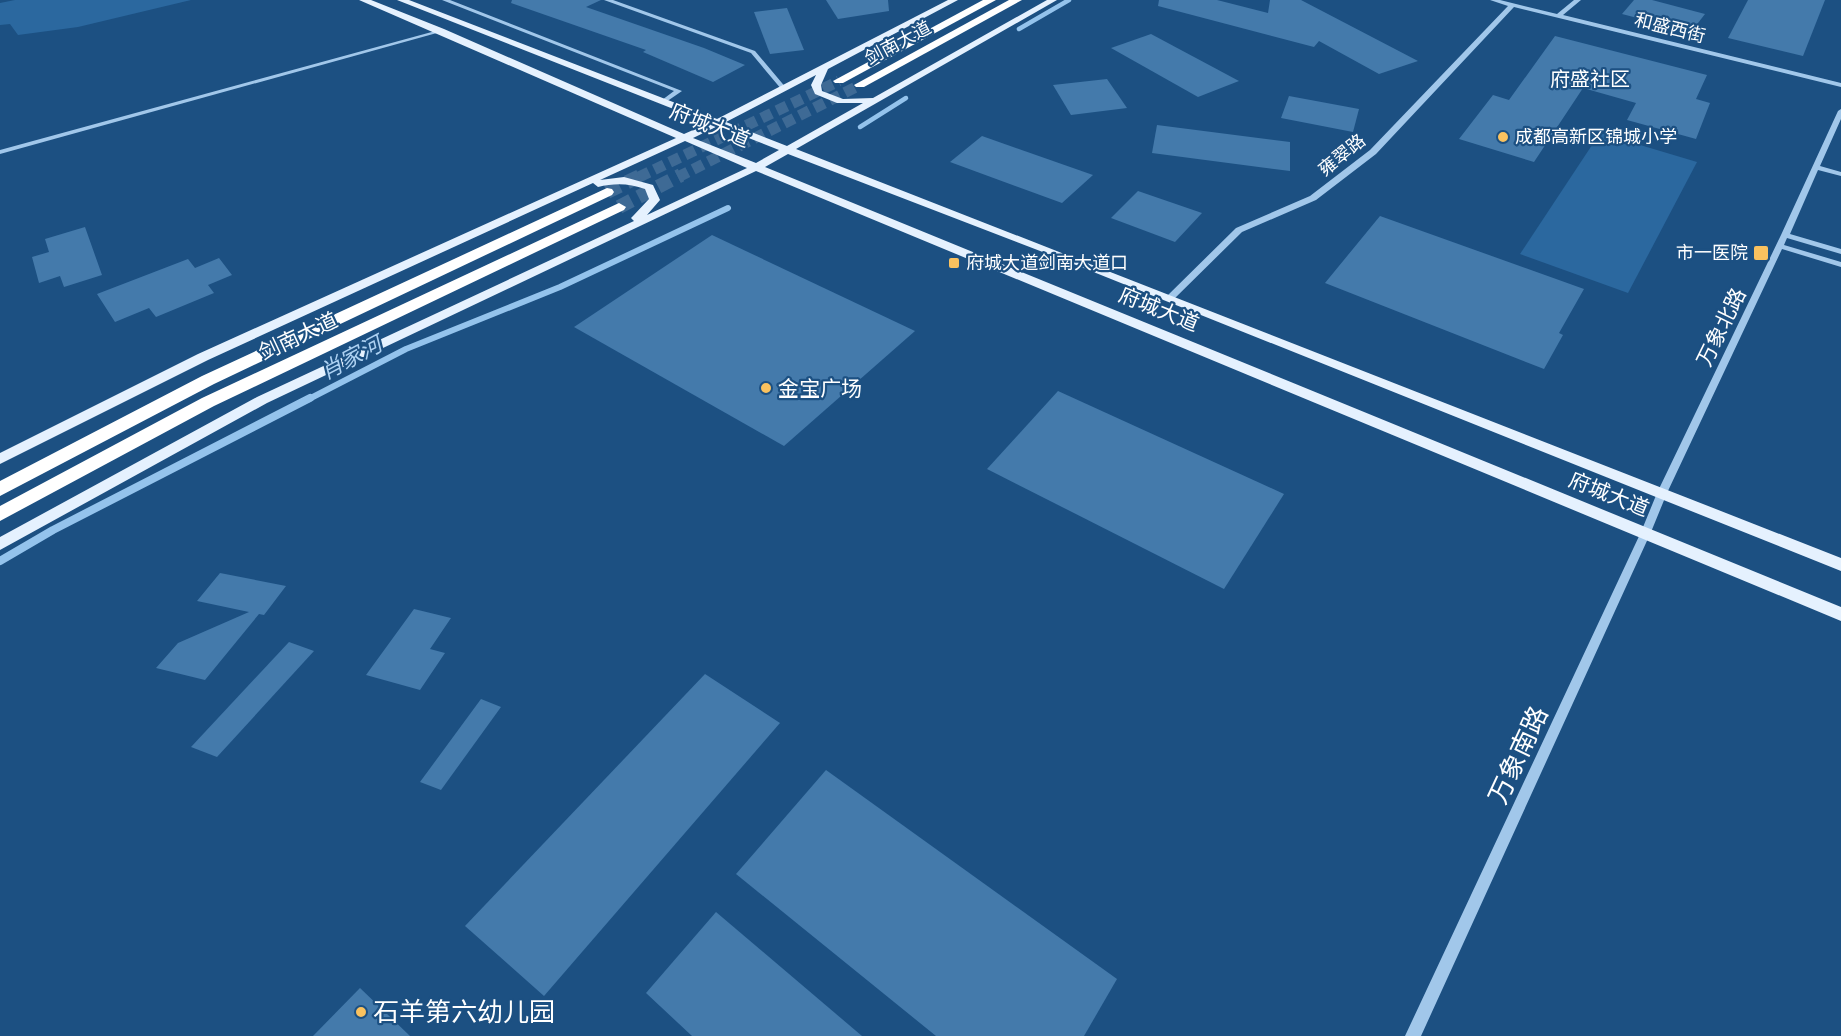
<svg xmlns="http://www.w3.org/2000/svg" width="1841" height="1036" font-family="Figtree,'Noto Sans SC',sans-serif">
	<rect width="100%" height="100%" fill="#1c5082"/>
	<!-- green -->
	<g fill="#2b689f">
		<path d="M 15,0 L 191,0 L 78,27 L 18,35 L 10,24 L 0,25 L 0,3 Z"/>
		<path d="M 1600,133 L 1697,162 L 1628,293 L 1520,254 Z"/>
	</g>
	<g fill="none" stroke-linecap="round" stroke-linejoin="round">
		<!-- stream-far2 -->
		<g stroke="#94c3ec" stroke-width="4.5">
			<path d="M 1019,29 L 1069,0"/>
			<path d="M 860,127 L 906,98"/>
		</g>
		<!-- stream-far1 -->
		<path stroke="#94c3ec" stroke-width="6" d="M 307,400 L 406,349 L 560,287 L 728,208"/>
		<!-- stream -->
		<path stroke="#94c3ec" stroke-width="8" d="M 0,561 L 53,530 L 310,398"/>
	</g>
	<!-- building -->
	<g fill="#447aab">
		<path d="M 512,0 L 601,0 L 586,7 L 704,48 L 745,65 L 713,82 L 643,52 L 646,50 L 511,3 Z"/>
		<path d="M 826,0 L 888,0 L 889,11 L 838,19 Z"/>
		<path d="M 1159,0 L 1217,0 L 1268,13 L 1270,0 L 1301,0 L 1418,61 L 1379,74 L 1319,41 L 1314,47 L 1158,6 Z"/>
		<path d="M 1634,0 L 1652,0 L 1705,14 L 1691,32 L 1622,14 Z"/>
		<path d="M 1748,0 L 1825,0 L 1803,56 L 1728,38 Z"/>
		<path d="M 787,8 L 804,50 L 770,54 L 754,12 Z"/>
		<path d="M 1151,34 L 1239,81 L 1198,97 L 1111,48 Z"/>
		<path d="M 1555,36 L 1707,75 L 1696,99 L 1710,103 L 1696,139 L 1627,120 L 1636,103 L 1583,88 L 1534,162 L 1459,139 L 1493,95 L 1509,100 Z"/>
		<path d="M 1107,79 L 1127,108 L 1071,115 L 1053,85 Z"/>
		<path d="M 1289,96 L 1359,109 L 1353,132 L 1281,118 Z"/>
		<path d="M 1157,125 L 1290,142 L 1290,171 L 1152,153 Z"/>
		<path d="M 982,136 L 1093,175 L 1062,203 L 950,162 Z"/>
		<path d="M 1138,191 L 1202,213 L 1175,242 L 1111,218 Z"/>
		<path d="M 1380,216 L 1584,289 L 1559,333 L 1563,335 L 1544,369 L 1325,283 Z"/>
		<path d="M 85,227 L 102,275 L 64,287 L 60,276 L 39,283 L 32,257 L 49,252 L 45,239 Z"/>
		<path d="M 712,235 L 915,331 L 784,446 L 574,327 Z"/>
		<path d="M 219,258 L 232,275 L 208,285 L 214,293 L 156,317 L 149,308 L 115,322 L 97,294 L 188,259 L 195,268 Z"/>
		<path d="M 1058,391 L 1284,494 L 1224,589 L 987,469 Z"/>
		<path d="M 220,573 L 286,586 L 264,615 L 259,614 L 205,680 L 156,668 L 178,643 L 249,612 L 197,601 Z"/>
		<path d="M 414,609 L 451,618 L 430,649 L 445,653 L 420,690 L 366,675 Z"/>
		<path d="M 289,642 L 314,651 L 217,757 L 191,747 Z"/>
		<path d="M 705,674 L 780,723 L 544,996 L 465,926 Z"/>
		<path d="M 481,699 L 501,707 L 441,790 L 420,782 Z"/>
		<path d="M 826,770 L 1117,979 L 1084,1036 L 936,1036 L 736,874 Z"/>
		<path d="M 716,912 L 862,1036 L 692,1036 L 646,993 Z"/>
		<path d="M 360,988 L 410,1036 L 313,1036 Z"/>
	</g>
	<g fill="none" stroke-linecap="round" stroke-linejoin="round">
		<!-- highway-tunnel-far1 -->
		<g stroke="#3e6a95" stroke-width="11" stroke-dasharray="11 6" stroke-linecap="butt">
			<path d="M 639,177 L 839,81"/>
			<path d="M 678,177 L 860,85"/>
		</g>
		<!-- highway-tunnel -->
		<g stroke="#3e6a95" stroke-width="14" stroke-dasharray="14 8" stroke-linecap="butt">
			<path d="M 607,192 L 642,175"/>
			<path d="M 619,207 L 681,175"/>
		</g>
		<!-- minor -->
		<g fill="#a1c7ea" fill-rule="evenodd">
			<path d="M 442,0 L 450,0 L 682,91 L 666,102 L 662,102 L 662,100 L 674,91 Z"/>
			<path d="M 604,0 L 613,0 L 755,51 L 787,89 L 782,90 L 751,53 Z"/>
			<path d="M 1490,0 L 1500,0 L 1557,14 L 1574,0 L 1581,0 L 1563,15 L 1841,83 L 1841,87 L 1514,7 L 1376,154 L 1316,200 L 1242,232 L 1172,301 L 1166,301 L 1166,297 L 1236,228 L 1310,196 L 1370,150 L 1508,6 Z"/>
			<path d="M 439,30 L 444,31 L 0,154 L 0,150 Z"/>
			<path d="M 1841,109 L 1841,119 L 1820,166 L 1841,172 L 1841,176 L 1818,170 L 1790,234 L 1841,249 L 1841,254 L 1787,238 L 1784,245 L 1841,262 L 1841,267 L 1782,249 L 1667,493 L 1651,532 L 1421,1036 L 1405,1036 L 1641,532 L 1657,493 L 1781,235 L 1838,111 Z"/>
		</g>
		<!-- major -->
		<path fill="#e5f1fe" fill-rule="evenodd" d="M 359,0 L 371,0 L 444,29 L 684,134 L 709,123 L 397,0 L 409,0 L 717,119 L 948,0 L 958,0 L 828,69 L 821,85 L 822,91 L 843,99 L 873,98 L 1047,0 L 1057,0 L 796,149 L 1841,558 L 1841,571 L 1061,259 L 788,154 L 765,167 L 1841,607 L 1841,621 L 756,171 L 267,403 L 0,550 L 0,537 L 257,397 L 634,221 L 631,218 L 633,216 L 649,199 L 645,189 C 629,183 614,183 598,187 L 593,183 L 208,360 L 0,464 L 0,453 L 198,354 L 676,138 ZM 816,75 L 811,85 L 815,94 L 837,103 L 863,103 L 787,146 L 726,122 ZM 718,126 L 779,150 L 756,163 L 693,138 ZM 685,141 L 747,168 L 647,215 L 660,200 L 653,185 L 624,177 L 600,180 Z"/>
		<!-- highway -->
		<g fill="#fff" fill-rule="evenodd">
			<path d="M 983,0 L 996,0 L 843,83 L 835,83 L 833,81 Z"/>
			<path d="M 1009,0 L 1022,0 L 864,87 L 856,87 L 854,85 Z"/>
			<path d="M 607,188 L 612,189 L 614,192 L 612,195 L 214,384 L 0,496 L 0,481 L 202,376 Z"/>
			<path d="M 619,203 L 626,207 L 624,210 L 214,406 L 0,521 L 0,506 L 202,398 Z"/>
		</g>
	</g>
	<!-- markers -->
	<g fill="#fac25f" stroke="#1c5082" stroke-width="2">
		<circle cx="1503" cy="137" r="6"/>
		<rect x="1753" y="245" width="16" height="16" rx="3"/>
		<rect x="948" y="257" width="12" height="12" rx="3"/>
		<circle cx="766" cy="388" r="6"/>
		<circle cx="361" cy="1012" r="6"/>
	</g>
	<g text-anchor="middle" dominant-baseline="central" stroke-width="4.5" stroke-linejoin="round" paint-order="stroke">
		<!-- far-street labels -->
		<g font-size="18" fill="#fff" stroke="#1c5082">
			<text transform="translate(1670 28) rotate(14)">和盛西街</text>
			<text transform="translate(898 43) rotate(-28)">剑南大道</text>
			<text transform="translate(1342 155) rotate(-39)">雍翠路</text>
		</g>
		<!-- far-poi labels -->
		<g font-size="18" fill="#fff" stroke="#1c5082" text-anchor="start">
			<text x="1515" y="137">成都高新区锦城小学</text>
			<text x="1748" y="253" text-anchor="end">市一医院</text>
			<text x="966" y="263">府城大道剑南大道口</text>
		</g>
		<!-- far-quarter labels -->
		<g font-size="20" fill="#fff" stroke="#1c5082">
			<text x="1590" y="79">府盛社区</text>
		</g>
		<!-- street labels -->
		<g font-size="21" fill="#fff" stroke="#1c5082">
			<text transform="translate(710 125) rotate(22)">府城大道</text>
			<text transform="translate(1159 309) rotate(22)">府城大道</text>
			<text transform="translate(1721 327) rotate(-64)">万象北路</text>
			<text transform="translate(298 336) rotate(-25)">剑南大道</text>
			<text transform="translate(1609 494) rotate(22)">府城大道</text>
		</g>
		<!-- poi labels -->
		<g font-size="21" fill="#fff" stroke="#1c5082" text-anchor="start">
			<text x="778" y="388">金宝广场</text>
		</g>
		<!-- water labels -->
		<g font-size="22" font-style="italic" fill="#add1f2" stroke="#1c5082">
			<text transform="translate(351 358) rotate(-28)">肖家河</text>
		</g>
		<!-- near-street labels -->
		<g font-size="26" fill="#fff" stroke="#1c5082">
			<text transform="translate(1518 755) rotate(-65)">万象南路</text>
		</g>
		<!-- near-poi labels -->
		<g font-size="26" fill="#fff" stroke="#1c5082" text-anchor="start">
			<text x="373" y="1012">石羊第六幼儿园</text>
		</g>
	</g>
</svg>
